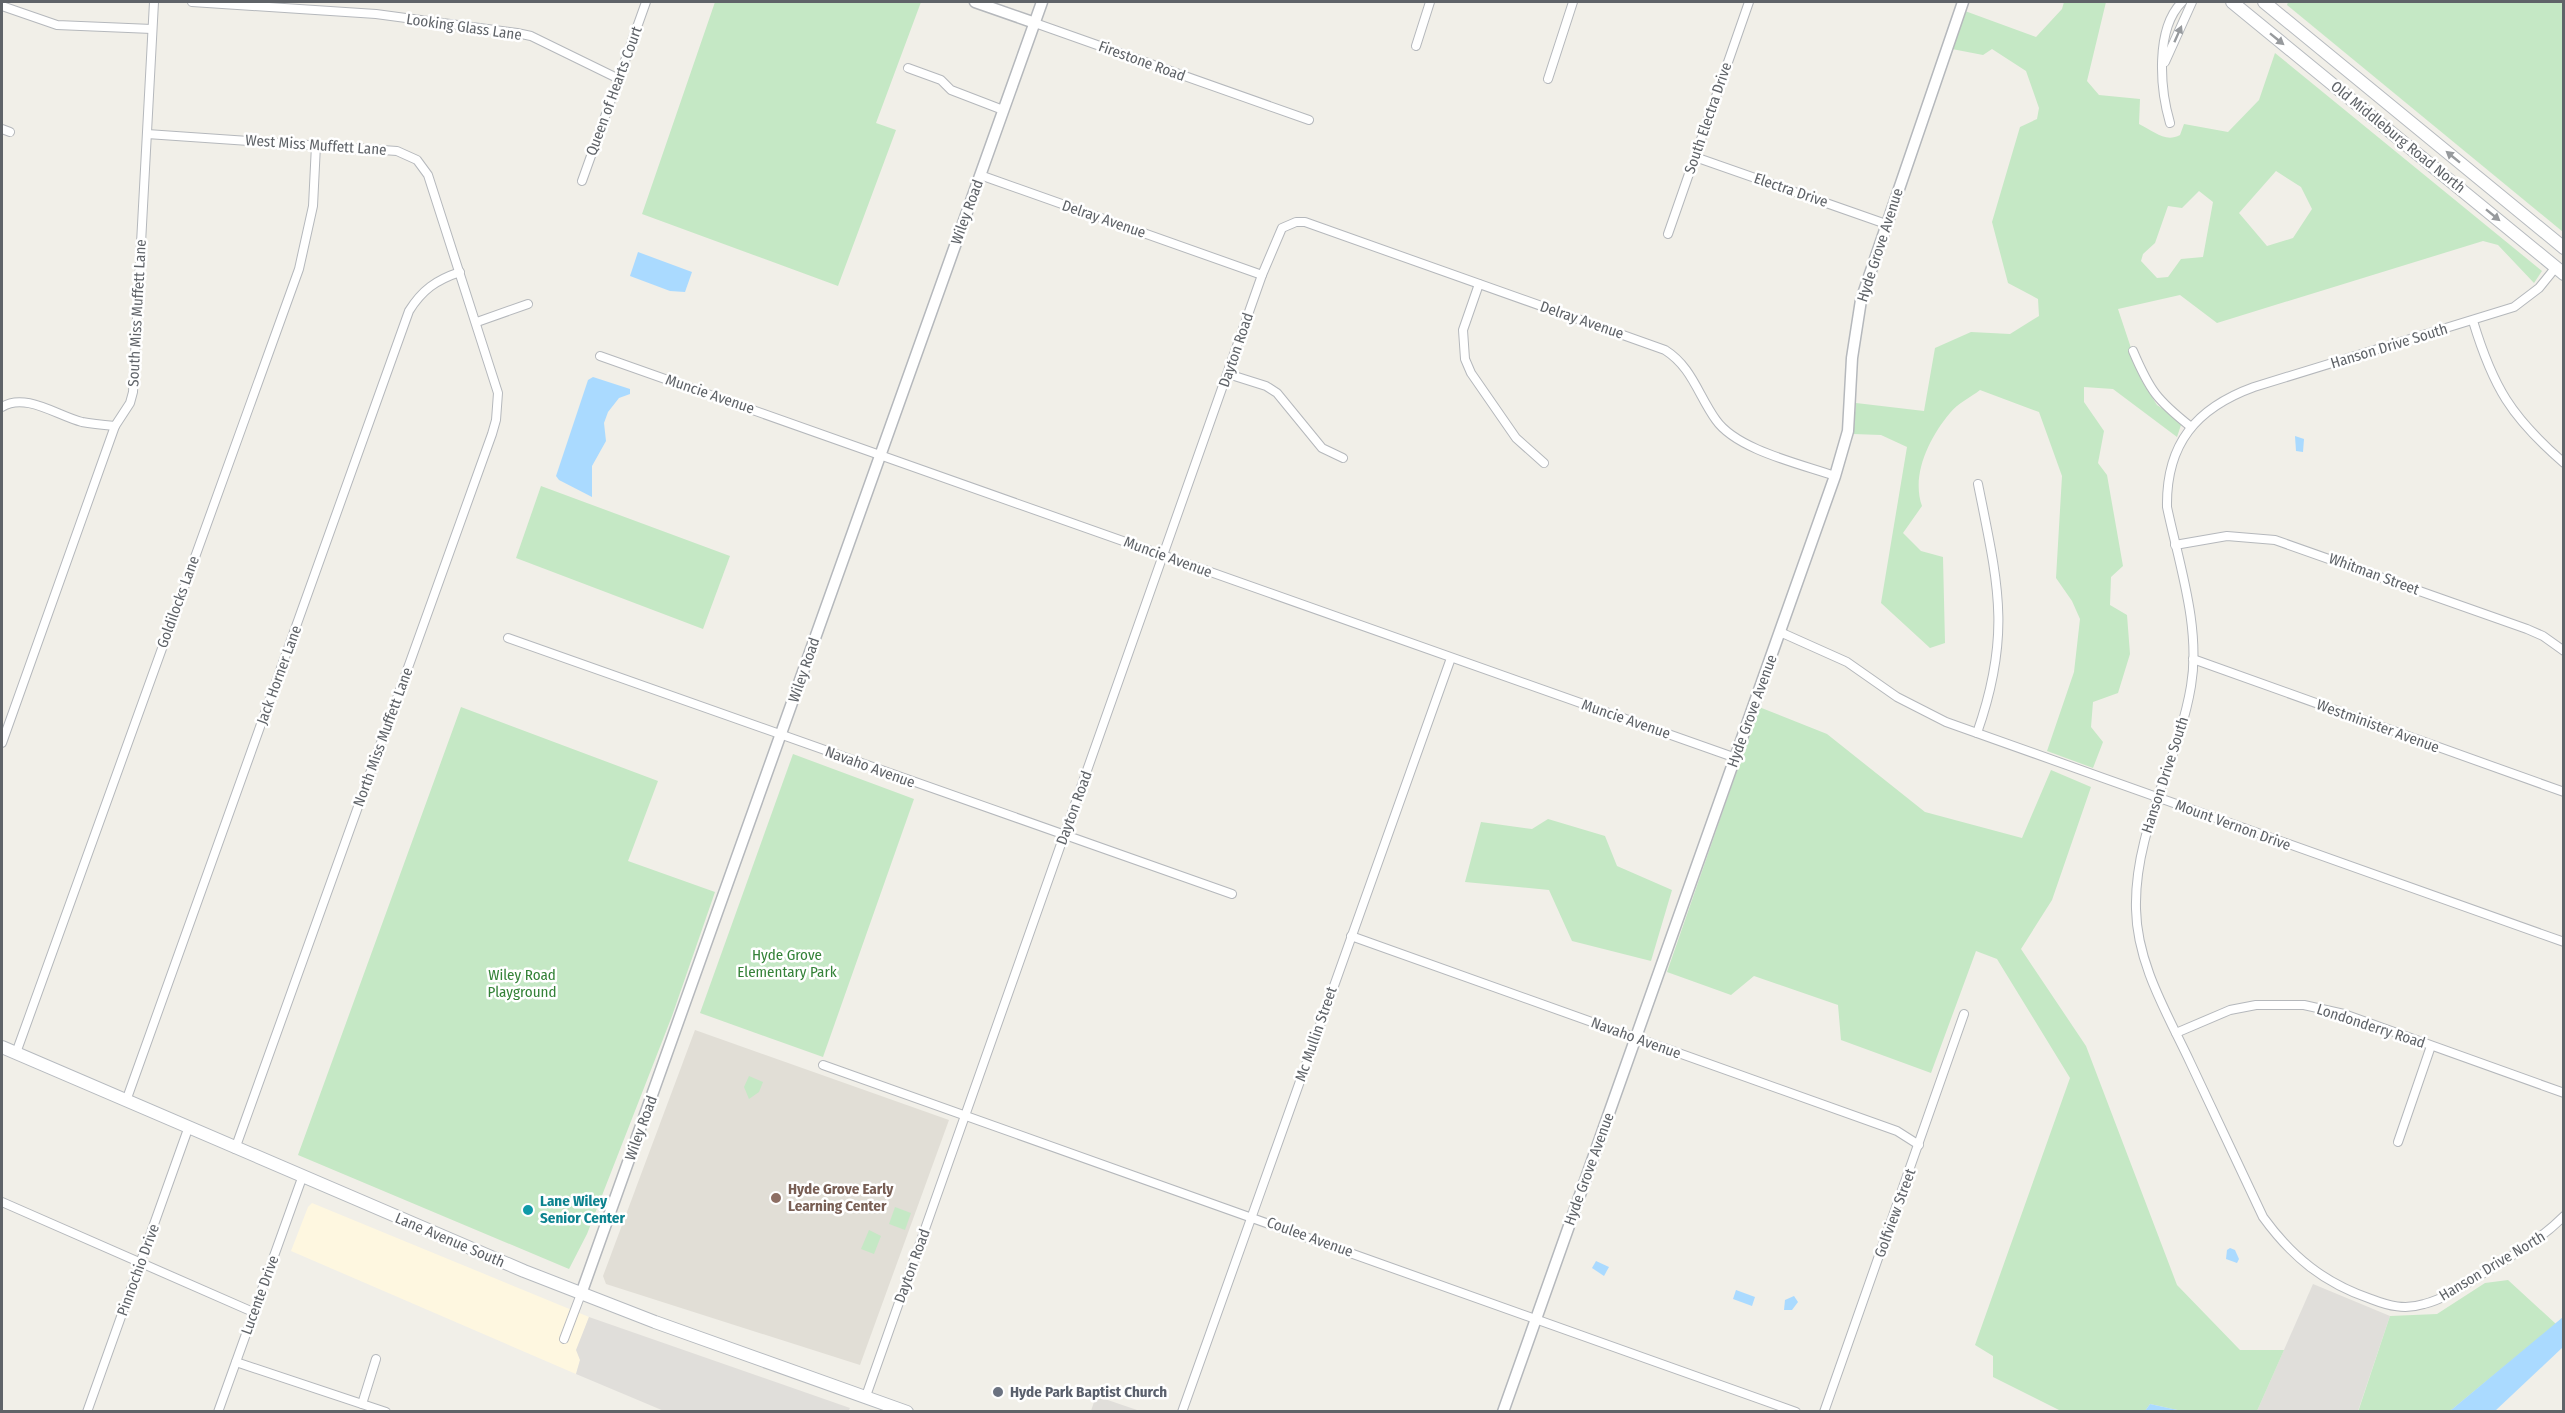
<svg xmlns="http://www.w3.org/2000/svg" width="2565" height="1413" font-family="'Fira Sans Condensed',sans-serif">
	<rect width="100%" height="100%" fill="#f1efe8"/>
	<!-- commercial -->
	<path fill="#fef7e0" d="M 312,1203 L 589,1317 L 577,1350 L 580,1360 L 576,1374 L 291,1251 L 308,1207 Z"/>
	<!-- industrial -->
	<g fill="#e0deda">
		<path d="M 2313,1284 L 2390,1316 L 2358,1411 L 2257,1411 Z"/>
		<path d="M 589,1317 L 850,1408 L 848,1412 L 664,1411 L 576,1374 L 580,1360 L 576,1350 Z"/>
		<path d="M 1096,1396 L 1140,1411 L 1091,1411 Z"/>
	</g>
	<!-- education -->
	<path fill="#e1ded6" d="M 695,1030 L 949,1120 L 860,1365 L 606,1284 L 603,1276 Z"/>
	<!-- green -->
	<g fill="#c5e8c5" fill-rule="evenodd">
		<path d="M 715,2 L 921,2 L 876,123 L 896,130 L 838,286 L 642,214 Z"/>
		<path d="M 2064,2 L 2106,2 L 2087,81 L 2099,95 L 2140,99 L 2139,124 C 2154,131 2165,143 2180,135 L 2184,124 L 2228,132 L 2259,100 L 2275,53 L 2542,271 L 2534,283 L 2498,245 L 2483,241 L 2217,323 L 2180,295 L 2118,309 L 2142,381 L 2157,405 L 2182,422 L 2177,437 L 2113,389 L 2084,387 L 2084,402 L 2104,431 L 2098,463 L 2107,475 L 2123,566 L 2111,577 L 2110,605 L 2127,615 L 2130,654 L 2118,693 L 2093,702 L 2091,727 L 2103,742 L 2093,768 L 2047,751 L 2074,672 L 2080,619 L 2072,601 L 2056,578 L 2062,476 L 2039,412 L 1980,390 C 1971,397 1957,404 1950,413 C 1929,438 1911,475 1922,506 L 1903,533 L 1921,551 L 1943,557 L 1945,643 L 1930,648 L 1881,603 L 1907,447 L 1881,435 L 1853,434 L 1856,403 L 1924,411 L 1935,348 L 1971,332 L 2010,334 L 2039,316 L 2038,299 L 2008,283 L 1992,222 L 2020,127 L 2037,119 L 2039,108 L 2026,71 L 1992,49 L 1983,55 L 1952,49 L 1965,11 L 2036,37 L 2062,9 ZM 2276,171 L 2301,187 L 2312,209 L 2293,238 L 2267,246 L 2239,213 ZM 2199,191 L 2213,202 L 2203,257 L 2181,259 L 2168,277 L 2157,278 L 2141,261 L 2143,254 L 2155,243 L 2168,206 L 2182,208 Z"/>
		<path d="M 2288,2 L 2563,2 L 2563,232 L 2287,5 Z"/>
		<path d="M 541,486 L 730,556 L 703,629 L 516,558 Z"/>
		<path d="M 461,707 L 658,781 L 628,861 L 715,892 L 672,1016 L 587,1234 L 569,1269 L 298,1155 Z"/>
		<path d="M 1759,707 L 1827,734 L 1925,812 L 2022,838 L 2051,770 L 2091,787 L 2052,900 L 2021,949 L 2086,1046 L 2177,1285 L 2240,1350 L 2284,1350 L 2257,1411 L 2182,1411 L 2150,1404 L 2145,1411 L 2061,1411 L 1993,1377 L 1993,1356 L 1975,1345 L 2070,1078 L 1997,959 L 1976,951 L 1931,1073 L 1841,1040 L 1838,1005 L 1754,976 L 1731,995 L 1667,972 Z"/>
		<path d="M 793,754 L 914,799 L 823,1057 L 700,1013 Z"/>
		<path d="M 1548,819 L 1605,836 L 1617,866 L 1672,890 L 1651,961 L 1572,941 L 1549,890 L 1465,882 L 1481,822 L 1532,829 Z"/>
		<path d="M 749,1076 L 763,1082 L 759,1092 L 749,1099 L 744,1087 Z"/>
		<path d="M 895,1207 L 911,1213 L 905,1230 L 889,1224 Z"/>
		<path d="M 869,1230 L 881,1236 L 874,1254 L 861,1249 Z"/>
		<path d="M 2508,1280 L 2556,1324 L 2450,1411 L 2358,1412 L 2390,1316 L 2437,1314 L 2485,1283 Z"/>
	</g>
	<!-- water -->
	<g fill="#aadaff">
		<path d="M 638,252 L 692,272 L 685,292 L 670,291 L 630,276 Z"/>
		<path d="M 593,377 L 630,389 L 630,394 L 619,398 L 608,412 L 604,423 L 606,441 L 592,466 L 592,497 L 559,480 L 556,476 L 588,380 Z"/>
		<path d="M 2295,436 L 2304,439 L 2303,452 L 2296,451 Z"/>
		<path d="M 2230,1248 L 2235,1250 L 2239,1259 L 2237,1263 L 2226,1259 L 2227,1250 Z"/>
		<path d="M 1596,1261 L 1609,1267 L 1604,1276 L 1592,1268 Z"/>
		<path d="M 1736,1290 L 1755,1297 L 1752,1306 L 1733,1299 Z"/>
		<path d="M 1794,1296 L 1798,1302 L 1792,1310 L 1784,1310 L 1785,1300 Z"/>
		<path d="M 2563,1317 L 2563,1347 L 2495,1411 L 2450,1411 Z"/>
		<path d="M 2150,1404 L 2182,1411 L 2145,1411 Z"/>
	</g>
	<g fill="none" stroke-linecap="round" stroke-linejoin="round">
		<defs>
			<g id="minor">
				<path d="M 192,2 L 376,14 L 517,33 L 531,36 L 619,79"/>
				<path d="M 2,6 L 57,25 L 152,29"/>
				<path d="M 1035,23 L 1309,120"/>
				<path d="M 1416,46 L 1430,2"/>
				<path d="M 2165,62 L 2192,2"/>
				<path d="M 908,68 L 941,80 L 951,90 L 1003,110"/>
				<path d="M 1548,79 L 1573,2"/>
				<path d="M 2170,123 C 2160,89 2155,29 2182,2"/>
				<path d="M 2,129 L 10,132"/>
				<path d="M 147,134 L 397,151 L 417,160 L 428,175 L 498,393 L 496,420 L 492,434 L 235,1149"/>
				<path d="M 1695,157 L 1886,224"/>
				<path d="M 980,175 L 1262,275"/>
				<path d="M 582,181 L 646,2"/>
				<path d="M 1668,234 L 1749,2"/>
				<path d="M 2556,267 L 2539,288 L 2514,307 L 2254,387 C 2196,408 2166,444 2167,507 C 2179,564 2201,628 2191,686 C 2178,763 2134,830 2136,909 C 2137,964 2167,1013 2190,1062 C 2214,1114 2239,1165 2263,1217 C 2292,1257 2324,1283 2371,1299 C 2389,1306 2405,1310 2424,1304 C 2448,1298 2468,1282 2489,1270 C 2516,1253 2541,1239 2564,1216"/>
				<path d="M 1479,284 L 1463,330 L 1465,359 L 1471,373 L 1516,438 L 1544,463"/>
				<path d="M 2473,321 C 2493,387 2511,417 2564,463"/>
				<path d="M 477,322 L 528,304"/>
				<path d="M 2133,351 C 2150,391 2157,400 2191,427"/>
				<path d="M 600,356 L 1736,758"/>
				<path d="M 1228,374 L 1266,386 L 1277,393 L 1322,448 L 1343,458"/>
				<path d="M 2,407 C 25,392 58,416 82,422 C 93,424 104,425 115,426"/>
				<path d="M 2175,545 L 2227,536 L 2275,540 L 2527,629 L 2543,636 L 2564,651"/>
				<path d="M 1780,632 L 1847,662 L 1897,697 L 1946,722 L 2564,942"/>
				<path d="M 508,638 L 1232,894"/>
				<path d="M 2193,659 L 2564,792"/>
				<path d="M 1977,733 C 2012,634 1998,584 1978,484"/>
				<path d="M 2,743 L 115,426 L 130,403 L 133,392 L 154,2"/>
				<path d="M 1351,936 L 1897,1131 L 1919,1145"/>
				<path d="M 2176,1033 L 2230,1010 L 2256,1005 L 2304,1005 L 2344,1014 L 2564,1093"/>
				<path d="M 16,1053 L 299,269 L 313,206 L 316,145"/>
				<path d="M 823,1065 L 1796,1412"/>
				<path d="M 126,1101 L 409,311 C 422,290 436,280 460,272"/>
				<path d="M 2398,1142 L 2431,1046"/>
				<path d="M 2,1202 L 253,1312"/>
				<path d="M 564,1339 L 581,1294"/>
				<path d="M 236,1362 L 386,1412"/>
				<path d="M 866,1396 L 1262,275 L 1282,228 L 1296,222 L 1305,222 L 1665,350 C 1692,367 1698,395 1716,420 C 1737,450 1801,464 1835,476"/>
				<path d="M 362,1404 L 376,1359"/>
				<path d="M 87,1412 L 188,1129"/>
				<path d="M 218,1412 L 302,1178"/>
				<path d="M 1182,1412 L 1451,658"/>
				<path d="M 1824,1412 L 1964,1014"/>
			</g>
			<g id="tertiary">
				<path d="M 975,2 L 1035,23"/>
				<path d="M 581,1294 L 1042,2"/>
				<path d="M 1503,1412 L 1835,476 L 1848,431 L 1852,358 L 1861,300 L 1963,2"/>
			</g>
			<g id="secondary">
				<path d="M 2232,2 L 2564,274"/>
				<path d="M 2264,2 L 2564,248"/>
				<path d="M 2,1047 L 524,1271 L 655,1322 L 907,1412"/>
			</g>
		</defs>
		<!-- minor casing -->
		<use href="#minor" stroke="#b5b8bc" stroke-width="10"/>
		<!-- tertiary casing -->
		<use href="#tertiary" stroke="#b5b8bc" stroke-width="13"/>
		<!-- secondary casing -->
		<use href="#secondary" stroke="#b6babf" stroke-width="14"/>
		<!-- minor -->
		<use href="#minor" stroke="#fff" stroke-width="8"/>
		<!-- tertiary -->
		<use href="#tertiary" stroke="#fff" stroke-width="10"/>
		<!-- secondary -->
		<use href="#secondary" stroke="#fff" stroke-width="12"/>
	</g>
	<!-- one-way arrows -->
	<defs><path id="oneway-solid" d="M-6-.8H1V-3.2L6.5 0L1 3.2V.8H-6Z" transform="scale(1.5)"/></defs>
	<g fill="#979a9d">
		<use href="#oneway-solid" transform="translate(2178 34) rotate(-66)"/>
		<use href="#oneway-solid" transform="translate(2277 39) rotate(39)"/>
		<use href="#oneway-solid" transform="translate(2453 157) rotate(-141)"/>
		<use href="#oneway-solid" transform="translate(2493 215) rotate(39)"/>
	</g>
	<!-- markers -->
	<circle fill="#8d6e63" stroke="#fff" stroke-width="2" cx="776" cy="1198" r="6"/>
	<circle fill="#0f9aa8" stroke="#fff" stroke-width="2" cx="528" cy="1210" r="6"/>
	<circle fill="#6b7280" stroke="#fff" stroke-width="2" cx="998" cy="1392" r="6"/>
	<g text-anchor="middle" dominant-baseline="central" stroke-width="5" stroke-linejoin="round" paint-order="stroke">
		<!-- street labels -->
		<g font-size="15" fill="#5f6368" stroke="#fff">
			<text transform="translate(464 27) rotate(8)">Looking Glass Lane</text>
			<text transform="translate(1142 61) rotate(20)">Firestone Road</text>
			<text transform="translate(614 91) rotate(-70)">Queen of Hearts Court</text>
			<text transform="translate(1708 118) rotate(-71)">South Electra Drive</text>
			<text transform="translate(2398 137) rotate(39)">Old Middleburg Road North</text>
			<text transform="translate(316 145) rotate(4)">West Miss Muffett Lane</text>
			<text transform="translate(1791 190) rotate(19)">Electra Drive</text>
			<text transform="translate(967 212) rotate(-70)">Wiley Road</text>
			<text transform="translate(1104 219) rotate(19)">Delray Avenue</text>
			<text transform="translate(1880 245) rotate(-72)">Hyde Grove Avenue</text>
			<text transform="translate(137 313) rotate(-87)">South Miss Muffett Lane</text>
			<text transform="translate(1582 320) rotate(19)">Delray Avenue</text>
			<text transform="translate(2389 346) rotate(-17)">Hanson Drive South</text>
			<text transform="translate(1236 350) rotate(-71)">Dayton Road</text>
			<text transform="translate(710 394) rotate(19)">Muncie Avenue</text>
			<text transform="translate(1168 557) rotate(20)">Muncie Avenue</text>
			<text transform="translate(2374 574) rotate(20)">Whitman Street</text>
			<text transform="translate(178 602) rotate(-70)">Goldilocks Lane</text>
			<text transform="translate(804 670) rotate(-71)">Wiley Road</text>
			<text transform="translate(279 675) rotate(-70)">Jack Horner Lane</text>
			<text transform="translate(1752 711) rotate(-70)">Hyde Grove Avenue</text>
			<text transform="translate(1626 719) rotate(19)">Muncie Avenue</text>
			<text transform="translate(2378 726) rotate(20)">Westminister Avenue</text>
			<text transform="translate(383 737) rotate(-70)">North Miss Muffett Lane</text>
			<text transform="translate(870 767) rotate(20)">Navaho Avenue</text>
			<text transform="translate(2165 775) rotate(-72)">Hanson Drive South</text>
			<text transform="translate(1074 808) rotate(-70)">Dayton Road</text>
			<text transform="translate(2233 825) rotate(20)">Mount Vernon Drive</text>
			<text transform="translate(2371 1026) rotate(18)">Londonderry Road</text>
			<text transform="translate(1316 1034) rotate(-71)">Mc Mullin Street</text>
			<text transform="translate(1636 1038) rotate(20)">Navaho Avenue</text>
			<text transform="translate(641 1128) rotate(-70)">Wiley Road</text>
			<text transform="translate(1589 1169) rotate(-70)">Hyde Grove Avenue</text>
			<text transform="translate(1895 1213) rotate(-70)">Golfview Street</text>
			<text transform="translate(1310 1237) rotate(20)">Coulee Avenue</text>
			<text transform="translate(450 1240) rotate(23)">Lane Avenue South</text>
			<text transform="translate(912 1266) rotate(-70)">Dayton Road</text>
			<text transform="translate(2492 1266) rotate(-31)">Hanson Drive North</text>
			<text transform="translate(138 1270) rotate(-70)">Pinnochio Drive</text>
			<text transform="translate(260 1295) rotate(-70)">Lucente Drive</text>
		</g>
		<!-- park labels -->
		<g font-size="15" fill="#348238" stroke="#fff">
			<text x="787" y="955">Hyde Grove<tspan x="787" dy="17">Elementary Park</tspan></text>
			<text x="522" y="975">Wiley Road<tspan x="522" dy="17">Playground</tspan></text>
		</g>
		<!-- education labels -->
		<g font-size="15" font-weight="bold" fill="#785e54" stroke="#fff" text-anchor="start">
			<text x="788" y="1189">Hyde Grove Early<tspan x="788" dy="17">Learning Center</tspan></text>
		</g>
		<!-- culture labels -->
		<g font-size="15" font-weight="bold" fill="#0d838f" stroke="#fff" text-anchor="start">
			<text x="540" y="1201">Lane Wiley<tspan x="540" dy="17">Senior Center</tspan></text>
		</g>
		<!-- worship labels -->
		<g font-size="15" font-weight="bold" fill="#5b616d" stroke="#fff" text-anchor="start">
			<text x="1010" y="1392">Hyde Park Baptist Church</text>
		</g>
	</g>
	<!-- border -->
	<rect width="2565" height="1413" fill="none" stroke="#5f6368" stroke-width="6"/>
</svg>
